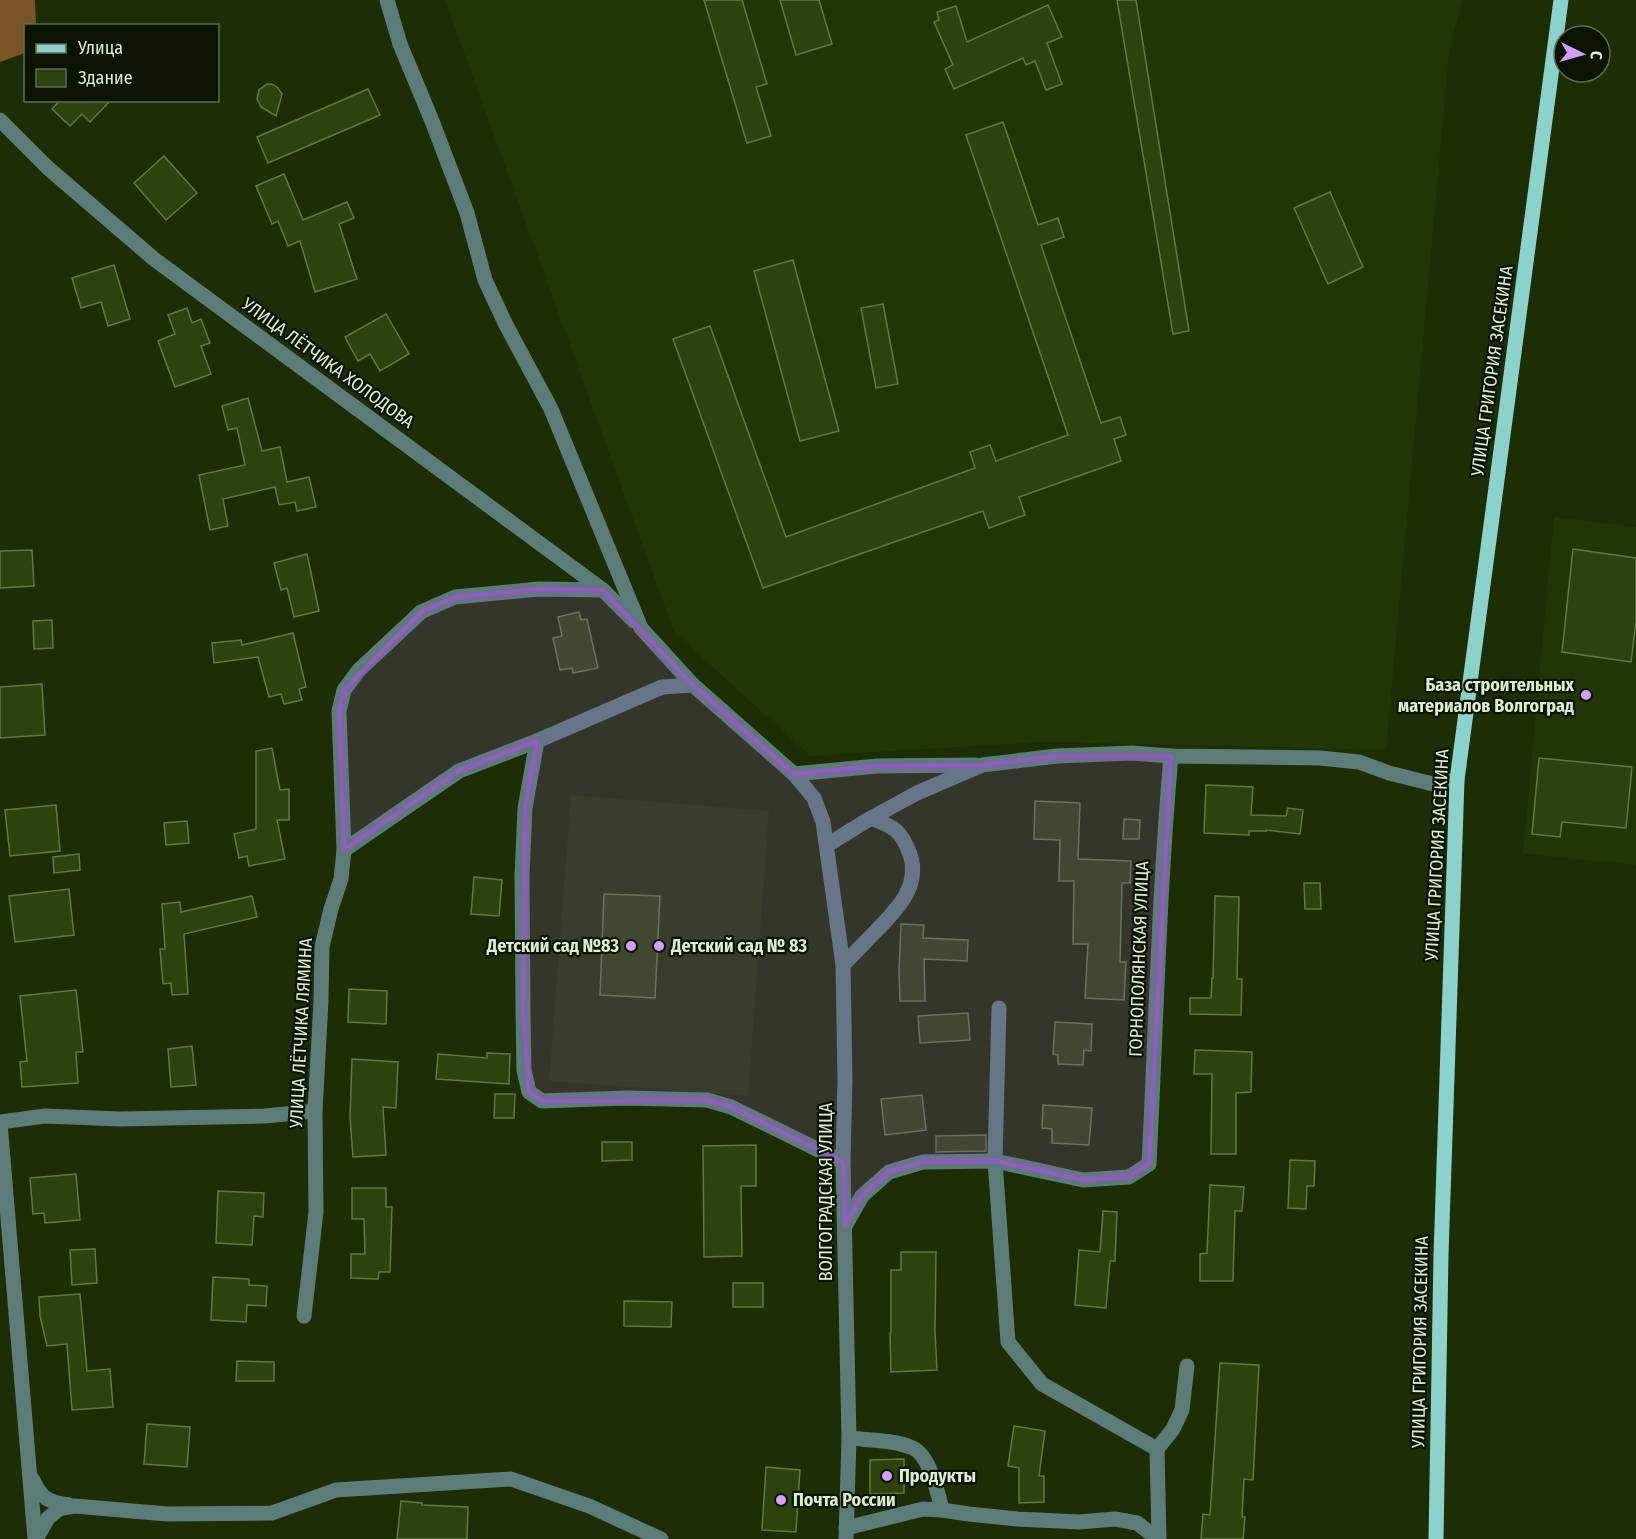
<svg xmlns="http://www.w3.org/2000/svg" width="1636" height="1539" font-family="'Fira Sans Condensed',sans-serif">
	<rect width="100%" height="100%" fill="#1d2d04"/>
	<!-- built -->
	<g fill="#223605">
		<path d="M 445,0 L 1462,0 L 1449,53 L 1386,750 L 1043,742 L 810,756 L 674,632 Z"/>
		<path d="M 1554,517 L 1636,527 L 1636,865 L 1523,854 Z"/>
		<path d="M 571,795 L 769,811 L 748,1096 L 549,1081 Z"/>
	</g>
	<!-- forest -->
	<path fill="#7a5424" d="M 0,0 L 35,0 L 36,25 L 26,26 L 25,53 L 0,62 Z"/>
	<!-- building -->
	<g fill="#2d430e" stroke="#607943" stroke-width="1.5">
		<path d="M 704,0 L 742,0 L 767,84 L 756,87 L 771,136 L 747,143 Z"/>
		<path d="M 780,0 L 819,0 L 832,44 L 796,55 Z"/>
		<path d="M 1117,0 L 1136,0 L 1189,331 L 1173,334 Z"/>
		<path d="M 1048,5 L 1062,37 L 1047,43 L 1062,84 L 1046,90 L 1035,61 L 1026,65 L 1023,58 L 954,89 L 945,69 L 953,65 L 934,22 L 939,20 L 937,12 L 956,6 L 967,42 Z"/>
		<path d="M 267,84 L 272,84 L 278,88 L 282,94 L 276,116 L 261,107 L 257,99 L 259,90 Z"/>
		<path d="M 368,89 L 380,115 L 268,163 L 257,137 Z"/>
		<path d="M 60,100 L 111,100 L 90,122 L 82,114 L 70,126 L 52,109 Z"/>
		<path d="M 1003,122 L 1038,225 L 1058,218 L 1064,237 L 1041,245 L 1101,423 L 1120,417 L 1126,435 L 1114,439 L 1121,461 L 1019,497 L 1025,515 L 989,528 L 983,511 L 763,588 L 673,339 L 710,326 L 786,537 L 975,468 L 970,452 L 990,445 L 996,461 L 1068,435 L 966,135 Z"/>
		<path d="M 164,156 L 197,193 L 166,220 L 134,183 Z"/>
		<path d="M 284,174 L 303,220 L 347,202 L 354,218 L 339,224 L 357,279 L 315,292 L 300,241 L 288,246 L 278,221 L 272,224 L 256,186 Z"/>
		<path d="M 1330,192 L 1363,267 L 1328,284 L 1294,208 Z"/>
		<path d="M 793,260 L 839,431 L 800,441 L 754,271 Z"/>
		<path d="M 114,265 L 130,319 L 108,326 L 101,302 L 81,308 L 72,278 Z"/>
		<path d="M 883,304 L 898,384 L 876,388 L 861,308 Z"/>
		<path d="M 187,308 L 192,323 L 201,319 L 210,343 L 201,346 L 211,374 L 175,387 L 158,341 L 175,334 L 168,315 Z"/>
		<path d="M 386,314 L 409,354 L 380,371 L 370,354 L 358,361 L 345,337 Z"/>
		<path d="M 248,398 L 262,451 L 280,447 L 287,482 L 309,477 L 316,507 L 297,511 L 295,502 L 279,505 L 275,487 L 223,499 L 228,526 L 210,530 L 199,475 L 245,465 L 237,428 L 228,430 L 222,406 Z"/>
		<path d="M 1573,549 L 1636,558 L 1636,621 L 1631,662 L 1562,652 Z"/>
		<path d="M 32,550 L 34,586 L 0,588 L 0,551 Z"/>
		<path d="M 307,554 L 319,611 L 294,617 L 287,588 L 281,590 L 274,563 Z"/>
		<path d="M 579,612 L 581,620 L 587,619 L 598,668 L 573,673 L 572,668 L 560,670 L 553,638 L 562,636 L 558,617 Z"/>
		<path d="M 52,620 L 53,648 L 34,649 L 33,621 Z"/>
		<path d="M 293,633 L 306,687 L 299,689 L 302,700 L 284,704 L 281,694 L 269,697 L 258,657 L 214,663 L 212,643 L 241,640 L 242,645 Z"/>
		<path d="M 42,684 L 45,735 L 0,738 L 0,687 Z"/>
		<path d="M 272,748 L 280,790 L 289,789 L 289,820 L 277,820 L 285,859 L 249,866 L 247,856 L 239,858 L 234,834 L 256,829 L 256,751 Z"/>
		<path d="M 1539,758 L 1632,767 L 1626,828 L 1562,822 L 1560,837 L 1532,834 Z"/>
		<path d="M 1206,785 L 1253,787 L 1251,815 L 1286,816 L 1288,808 L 1303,810 L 1300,834 L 1266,830 L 1266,831 L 1249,831 L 1249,835 L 1204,833 Z"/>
		<path d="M 1035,801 L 1080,803 L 1078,859 L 1131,861 L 1130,883 L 1122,883 L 1120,962 L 1126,962 L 1124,1000 L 1085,998 L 1088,944 L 1073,944 L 1074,881 L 1059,881 L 1060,840 L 1034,839 Z"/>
		<path d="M 56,805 L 60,851 L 10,856 L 5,810 Z"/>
		<path d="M 1124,819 L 1140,820 L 1139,839 L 1123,839 Z"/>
		<path d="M 187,821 L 189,843 L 166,845 L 164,823 Z"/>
		<path d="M 79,854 L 80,870 L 54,873 L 53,857 Z"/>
		<path d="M 474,877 L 502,880 L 499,916 L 471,914 Z"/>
		<path d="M 1304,883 L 1320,883 L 1321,909 L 1305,909 Z"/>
		<path d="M 69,889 L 74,935 L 15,942 L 9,896 Z"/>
		<path d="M 604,894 L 660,896 L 655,998 L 600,995 Z"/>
		<path d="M 252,896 L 257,917 L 184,934 L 188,994 L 172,995 L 171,983 L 163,984 L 160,949 L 165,949 L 162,904 L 180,902 L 181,912 Z"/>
		<path d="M 1215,896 L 1239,897 L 1237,979 L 1242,979 L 1241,1015 L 1190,1014 L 1190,998 L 1211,998 L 1212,978 L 1213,978 Z"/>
		<path d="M 901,924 L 924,925 L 923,938 L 968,940 L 967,961 L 924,959 L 925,1001 L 900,1001 L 899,971 Z"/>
		<path d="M 349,989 L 387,991 L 386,1024 L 348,1022 Z"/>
		<path d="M 76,990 L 83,1052 L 76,1052 L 78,1083 L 22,1087 L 20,1062 L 27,1061 L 20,996 Z"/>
		<path d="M 968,1013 L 970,1040 L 920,1043 L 918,1016 Z"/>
		<path d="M 1055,1022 L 1092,1024 L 1091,1051 L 1084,1050 L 1083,1065 L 1058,1064 L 1058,1055 L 1053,1054 Z"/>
		<path d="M 192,1046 L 196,1085 L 171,1087 L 168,1049 Z"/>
		<path d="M 1195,1050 L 1252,1052 L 1251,1092 L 1236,1093 L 1236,1154 L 1211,1154 L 1212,1074 L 1194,1074 Z"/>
		<path d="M 487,1053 L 510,1054 L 509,1084 L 436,1079 L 438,1054 L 487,1058 Z"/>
		<path d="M 352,1059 L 398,1062 L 396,1108 L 383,1107 L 386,1155 L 353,1157 L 350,1117 Z"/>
		<path d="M 495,1094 L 515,1094 L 514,1118 L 494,1118 Z"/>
		<path d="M 922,1095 L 926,1130 L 885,1135 L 881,1099 Z"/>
		<path d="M 1043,1105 L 1092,1108 L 1089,1145 L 1052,1143 L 1052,1129 L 1042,1128 Z"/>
		<path d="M 986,1135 L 986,1151 L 936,1152 L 936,1136 Z"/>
		<path d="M 602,1142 L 632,1142 L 632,1160 L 602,1161 Z"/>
		<path d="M 756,1145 L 756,1186 L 741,1186 L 742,1256 L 704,1257 L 703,1146 Z"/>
		<path d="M 1290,1160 L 1315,1161 L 1314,1186 L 1307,1186 L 1306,1209 L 1288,1208 Z"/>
		<path d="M 76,1174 L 80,1220 L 45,1223 L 44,1213 L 33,1214 L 30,1178 Z"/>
		<path d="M 1210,1185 L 1244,1187 L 1242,1211 L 1235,1211 L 1233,1281 L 1200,1281 L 1200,1254 L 1207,1253 Z"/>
		<path d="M 352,1188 L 386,1188 L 386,1207 L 392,1207 L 390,1272 L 379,1272 L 378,1279 L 351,1278 L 351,1254 L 365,1254 L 364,1219 L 352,1219 Z"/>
		<path d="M 218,1191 L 264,1193 L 263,1217 L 254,1216 L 252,1245 L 216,1243 Z"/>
		<path d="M 1103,1211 L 1117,1212 L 1115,1261 L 1110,1261 L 1106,1308 L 1075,1305 L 1079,1250 L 1100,1252 Z"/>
		<path d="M 95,1249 L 97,1283 L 72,1285 L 70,1250 Z"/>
		<path d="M 901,1252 L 936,1252 L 935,1331 L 937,1370 L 891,1372 L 890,1333 L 891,1332 L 891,1270 L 901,1270 Z"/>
		<path d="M 213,1277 L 249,1279 L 249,1285 L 267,1286 L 266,1306 L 247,1305 L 246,1322 L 211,1320 Z"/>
		<rect x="733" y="1283" width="30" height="24"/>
		<path d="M 80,1294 L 87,1371 L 110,1369 L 113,1407 L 72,1410 L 67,1344 L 47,1346 L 40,1316 L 39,1297 Z"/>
		<path d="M 624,1301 L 672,1302 L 671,1327 L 624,1326 Z"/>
		<path d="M 237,1361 L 274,1362 L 274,1381 L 236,1381 Z"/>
		<path d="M 1220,1363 L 1259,1365 L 1253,1480 L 1244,1479 L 1242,1517 L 1245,1517 L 1243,1539 L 1201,1539 L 1203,1514 L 1210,1515 Z"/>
		<path d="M 147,1424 L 190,1427 L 187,1467 L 144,1464 Z"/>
		<path d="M 1014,1426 L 1045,1431 L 1039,1476 L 1044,1476 L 1044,1502 L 1019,1503 L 1019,1468 L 1008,1466 Z"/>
		<path d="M 904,1459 L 904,1493 L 870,1494 L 870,1460 Z"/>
		<path d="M 766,1467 L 800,1470 L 796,1532 L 762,1530 Z"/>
		<path d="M 401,1501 L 422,1503 L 422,1505 L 468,1507 L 467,1539 L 397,1539 Z"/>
	</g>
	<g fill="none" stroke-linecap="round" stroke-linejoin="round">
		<!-- minor -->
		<g stroke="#5b7c79" stroke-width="15">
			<path d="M 387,0 L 400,44 L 432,121 L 467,213 L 485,280 L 506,325 L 551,409 L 641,628 L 693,685 L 794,774 L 814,798 L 823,822 L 843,965 L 845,1080 L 843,1162 L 849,1438 L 846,1539"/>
			<path d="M 0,120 L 48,168 L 154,259 L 603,590 L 634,621"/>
			<path d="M 537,741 L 525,808 L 522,876 L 523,1011 L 524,1070 L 529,1092 L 542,1101 L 626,1098 L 707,1100 L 731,1107 L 843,1162"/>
			<path d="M 794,774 L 877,766 L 976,765"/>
			<path d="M 827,845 L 871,818 L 917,793 L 982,765 L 1057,756 L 1132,753 L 1171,756 L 1320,758 L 1359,762 L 1389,773 L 1433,784 L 1457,780"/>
			<path d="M 344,850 L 459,771 L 537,741 L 662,687 L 693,685"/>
			<path d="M 843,965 C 854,954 865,942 876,931 C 896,910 921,887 910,854 C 901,830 894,827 871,818"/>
			<path d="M 999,1008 L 995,1161 L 1083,1180 L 1129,1177 L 1149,1164 C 1156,1028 1159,891 1171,756"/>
			<path d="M 0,1122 L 45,1116 L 120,1119 L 265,1116 L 315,1111"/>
			<path d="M 0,1123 L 35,1539"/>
			<path d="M 845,1226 L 862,1196 L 889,1172 L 923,1162 L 995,1161 L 1008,1342 L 1042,1384 L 1157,1449 L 1173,1429 L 1182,1410 L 1187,1366"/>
			<path d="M 304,1316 L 316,1212 L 315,1111 L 321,1001 L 322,947 L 331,909 L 341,879 L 344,850 L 339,711 L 344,690 L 359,670 L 421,612 L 455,597 L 539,589 L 603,590"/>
			<path d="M 849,1438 C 868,1440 895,1440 913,1448 C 930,1456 938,1493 942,1510"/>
			<path d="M 1157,1449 L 1159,1539"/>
			<path d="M 33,1480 C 41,1499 49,1502 69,1505"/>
			<path d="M 846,1528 L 923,1509 L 942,1510 L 969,1514 L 1017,1519 L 1079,1522 L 1115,1519 L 1137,1523 L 1158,1539"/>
			<path d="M 36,1539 L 48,1518 L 59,1509 L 75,1506 L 167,1514 L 272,1513 L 336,1490 L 511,1479 L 589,1506 L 661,1539"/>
		</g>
		<!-- major -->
		<path stroke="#8bd2cc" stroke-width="15" d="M 1436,1539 L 1441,1255 L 1457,780 L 1561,0"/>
	</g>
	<!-- marked area -->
	<path fill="#945cc3" fill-opacity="0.2" stroke="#945cc3" stroke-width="4.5" stroke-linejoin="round" d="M 539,589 L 603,590 L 693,685 L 794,774 L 877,766 L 982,765 L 1057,756 L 1171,756 L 1149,1164 L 1129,1177 L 1083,1180 L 995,1161 L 923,1162 L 889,1172 L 862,1196 L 845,1226 L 843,1162 L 731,1107 L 707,1100 L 542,1101 L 529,1092 L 523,1011 L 525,808 L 537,741 L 459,771 L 344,850 L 339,711 L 344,690 L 421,612 L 455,597 Z"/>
	<!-- markers -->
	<g fill="#d39cfd" stroke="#0a1401" stroke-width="2">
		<circle cx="1586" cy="695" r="6"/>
		<circle cx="631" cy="946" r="6"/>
		<circle cx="659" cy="946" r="6"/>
		<circle cx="887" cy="1476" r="6"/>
		<circle cx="781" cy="1500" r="6"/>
	</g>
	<g text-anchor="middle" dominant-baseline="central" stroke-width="4.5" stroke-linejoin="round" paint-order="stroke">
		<!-- street labels -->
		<g font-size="18" fill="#deedcf" stroke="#0a1401">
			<text transform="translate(328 363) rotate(36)">УЛИЦА ЛЁТЧИКА ХОЛОДОВА</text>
			<text transform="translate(1492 371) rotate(-82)">УЛИЦА ГРИГОРИЯ ЗАСЕКИНА</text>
			<text transform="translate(1437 855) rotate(-87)">УЛИЦА ГРИГОРИЯ ЗАСЕКИНА</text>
			<text transform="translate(1139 959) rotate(-88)">ГОРНОПОЛЯНСКАЯ УЛИЦА</text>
			<text transform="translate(301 1033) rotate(-87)">УЛИЦА ЛЁТЧИКА ЛЯМИНА</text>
			<text transform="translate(826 1192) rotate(-90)">ВОЛГОГРАДСКАЯ УЛИЦА</text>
			<text transform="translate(1420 1342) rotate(-89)">УЛИЦА ГРИГОРИЯ ЗАСЕКИНА</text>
		</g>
		<!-- poi labels -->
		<g font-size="18" font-weight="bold" fill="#deedcf" stroke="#0a1401" text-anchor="start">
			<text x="1574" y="685" text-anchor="end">База строительных<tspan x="1574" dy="21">материалов Волгоград</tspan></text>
			<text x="619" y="946" text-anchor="end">Детский сад №83</text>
			<text x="671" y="946">Детский сад № 83</text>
			<text x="899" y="1476">Продукты</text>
			<text x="793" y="1500">Почта России</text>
		</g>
	</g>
	<!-- legend -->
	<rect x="24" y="24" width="195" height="78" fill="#0a1401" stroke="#5f6b53" stroke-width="1.5"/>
	<rect x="36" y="44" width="30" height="9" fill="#8bd2cc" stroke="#5f6b53" stroke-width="1.5"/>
	<text x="78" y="54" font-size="18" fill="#deedcf">Улица</text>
	<rect x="36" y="69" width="30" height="18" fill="#2d430e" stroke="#5f6b53" stroke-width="1.5"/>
	<text x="78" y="84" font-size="18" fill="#deedcf">Здание</text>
	<!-- north arrow -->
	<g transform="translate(1582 54) rotate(95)"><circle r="28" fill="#0a1401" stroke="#5f6b53" stroke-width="1.5"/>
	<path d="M0-4.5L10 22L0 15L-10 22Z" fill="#d39cfd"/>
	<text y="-9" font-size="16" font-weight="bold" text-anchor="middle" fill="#deedcf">С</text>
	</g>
</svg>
